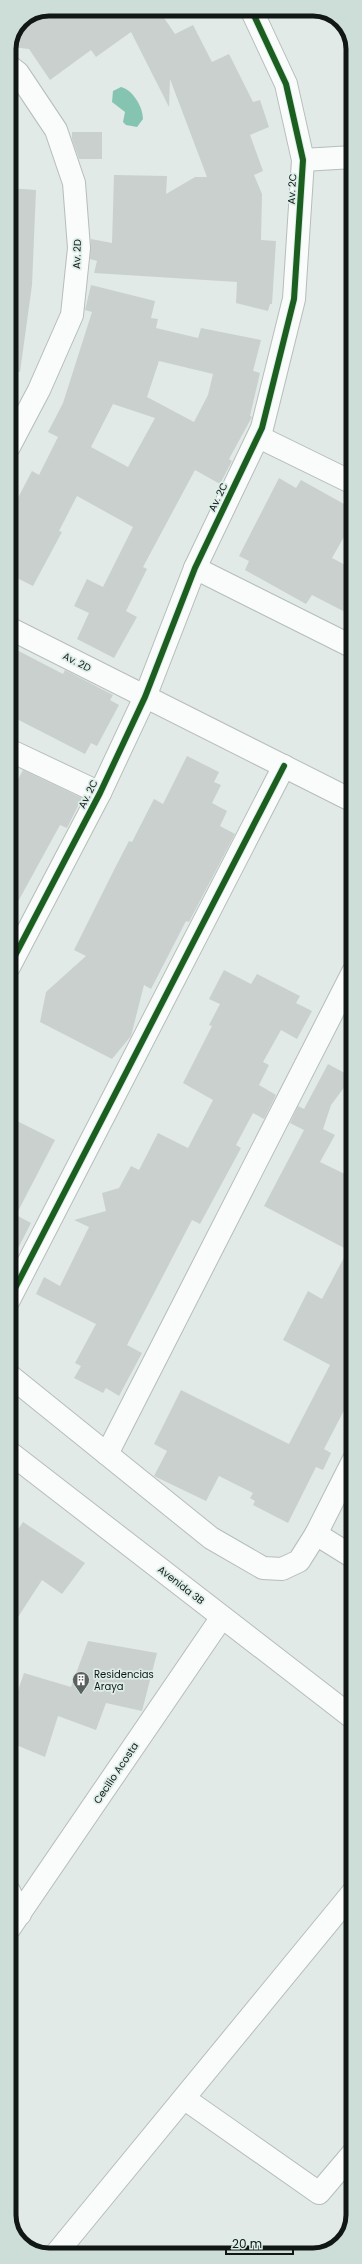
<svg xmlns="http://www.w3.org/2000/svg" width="362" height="2264" font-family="Poppins,sans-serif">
	<rect width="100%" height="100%" fill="#e1eae7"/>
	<!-- water -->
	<path fill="#86c4b2" d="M 121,87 C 133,90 143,107 143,119 L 137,127 L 126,125 L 123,122 L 125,112 L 112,102 L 113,91 Z"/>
	<!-- building -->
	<g fill="#cad0ce" fill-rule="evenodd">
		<path d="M 49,9 L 158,9 L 175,34 L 193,25 L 212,62 L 229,54 L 253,102 L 260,100 L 269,127 L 250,135 L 263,171 L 254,175 L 262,194 L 261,240 L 276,241 L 272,304 L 270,304 L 268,311 L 236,303 L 237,282 L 94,273 L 97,261 L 90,259 L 91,239 L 112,243 L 114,175 L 167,176 L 166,194 L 195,177 L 207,177 L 170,79 L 169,107 L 131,32 L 96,57 L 91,50 L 50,80 L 29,49 L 12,47 L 17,37 L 14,36 L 21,21 Z"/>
		<path d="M 72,132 L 102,132 L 102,159 L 79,159 L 72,139 Z"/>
		<path d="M 9,188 L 36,190 L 32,285 L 20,372 L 9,371 Z"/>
		<path d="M 91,285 L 155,301 L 151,318 L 158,319 L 156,328 L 198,338 L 201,328 L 261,340 L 253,371 L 260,373 L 250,416 L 252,417 L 229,459 L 232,461 L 220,484 L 195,470 L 143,567 L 147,569 L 126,611 L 137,617 L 114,658 L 77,639 L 89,613 L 74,606 L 87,579 L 103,587 L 133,527 L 77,496 L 59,531 L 62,532 L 33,586 L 9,574 L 9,515 L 32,471 L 39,475 L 58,437 L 48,432 L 63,403 L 92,312 L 85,310 ZM 159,361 L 213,374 L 208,395 L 194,422 L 147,397 ZM 113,404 L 155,418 L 128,467 L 91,447 Z"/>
		<path d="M 279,478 L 296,488 L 301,480 L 353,509 L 353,521 L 332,558 L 353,569 L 353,616 L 312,595 L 306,604 L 245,570 L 249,561 L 239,556 Z"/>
		<path d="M 9,646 L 63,674 L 65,670 L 113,695 L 110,700 L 119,705 L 97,746 L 91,743 L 85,754 L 9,715 Z"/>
		<path d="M 187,756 L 219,772 L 214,782 L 221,785 L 212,803 L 227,811 L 220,826 L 235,834 L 189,922 L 186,921 L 151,989 L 144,985 L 131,1036 L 112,1059 L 40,1022 L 46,992 L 86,956 L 74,950 L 115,868 L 129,841 L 132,842 L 154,799 L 163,804 Z"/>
		<path d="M 23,770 L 82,798 L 67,828 L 60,825 L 9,918 L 9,796 Z"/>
		<path d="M 224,970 L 251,984 L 257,974 L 300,996 L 296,1003 L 312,1011 L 297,1039 L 281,1030 L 263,1062 L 269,1065 L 259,1085 L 276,1095 L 264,1119 L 253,1113 L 236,1145 L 241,1148 L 200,1224 L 192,1220 L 127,1345 L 142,1353 L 119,1396 L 106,1388 L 103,1393 L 74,1378 L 81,1366 L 75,1363 L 96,1324 L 36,1294 L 44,1277 L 60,1286 L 89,1227 L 74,1220 L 106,1211 L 102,1193 L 119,1188 L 131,1166 L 139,1170 L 158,1133 L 188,1148 L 213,1100 L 183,1083 L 212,1026 L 209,1025 L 220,1004 L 209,999 Z"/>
		<path d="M 328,1064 L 352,1077 L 331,1105 L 323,1129 L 335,1135 L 320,1162 L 353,1178 L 353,1393 L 324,1449 L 331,1453 L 323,1470 L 316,1467 L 288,1523 L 253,1505 L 255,1501 L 250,1498 L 253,1493 L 219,1476 L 206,1501 L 154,1476 L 167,1451 L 154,1444 L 181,1390 L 289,1444 L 330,1365 L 283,1340 L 308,1291 L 322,1299 L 348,1250 L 264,1206 L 304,1130 L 290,1123 L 298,1106 L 304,1109 Z"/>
		<path d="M 9,1117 L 55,1140 L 16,1215 L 31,1223 L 9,1266 Z"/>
		<path d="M 23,1522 L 85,1563 L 62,1594 L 42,1580 L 9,1631 L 9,1543 Z"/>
		<path d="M 88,1641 L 157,1653 L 142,1711 L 106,1703 L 96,1730 L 58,1716 L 45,1757 L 9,1742 L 9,1717 L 24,1673 L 71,1687 Z"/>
	</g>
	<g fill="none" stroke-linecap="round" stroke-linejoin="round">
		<defs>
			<g id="street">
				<path d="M 9,66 L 18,73 L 56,130 L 74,183 L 79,248 L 72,315 L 39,390 L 9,447"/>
				<path d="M 303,160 L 353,157"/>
				<path d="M 259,437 L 353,483"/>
				<path d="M 195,568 L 353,647"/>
				<path d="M 9,628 L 353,801"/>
				<path d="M 9,750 L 100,793"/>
				<path d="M 9,967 L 100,793 L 145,697 L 195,568 L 262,428 L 294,299 L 303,160 L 286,84 L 251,9"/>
				<path d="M 9,1300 L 284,766"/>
				<path d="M 9,1375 L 211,1538 L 263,1568 L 282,1569 L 299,1561 L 316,1534 L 353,1461"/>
				<path d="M 9,1452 L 353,1718"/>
				<path d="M 107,1454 L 353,972"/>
				<path d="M 316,1534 L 353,1557"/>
				<path d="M 9,1891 L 20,1914"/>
				<path d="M 9,1929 L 222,1617"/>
				<path d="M 185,2099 L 319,2193 L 353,2153"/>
				<path d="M 55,2255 L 353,1892"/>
			</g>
		</defs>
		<!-- street casing -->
		<use href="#street" stroke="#b6bdba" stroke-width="24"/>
		<!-- street -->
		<use href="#street" stroke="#fafcfb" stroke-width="22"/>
		<defs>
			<g id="cycleway">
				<path d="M 9,967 L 100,793 L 145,697 L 195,568 L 262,428 L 294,299 L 303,160 L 286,84 L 251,9"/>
				<path d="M 9,1300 L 284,766"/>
			</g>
		</defs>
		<!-- cycleway casing -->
		<use href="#cycleway" stroke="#ddeee8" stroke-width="8"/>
		<!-- cycleway -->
		<use href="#cycleway" stroke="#1b5e20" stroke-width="6"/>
	</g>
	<!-- icons -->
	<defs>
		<symbol id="building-pin" viewBox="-11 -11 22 30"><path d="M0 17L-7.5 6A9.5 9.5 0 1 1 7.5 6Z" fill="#5a615e" stroke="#ddeee8"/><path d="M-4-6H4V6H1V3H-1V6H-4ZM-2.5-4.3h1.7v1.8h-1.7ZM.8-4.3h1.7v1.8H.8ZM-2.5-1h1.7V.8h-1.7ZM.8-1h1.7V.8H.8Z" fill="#fff"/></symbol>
	</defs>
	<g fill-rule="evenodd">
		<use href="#building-pin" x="71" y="1670" width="20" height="27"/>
	</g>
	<g text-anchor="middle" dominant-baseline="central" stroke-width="3.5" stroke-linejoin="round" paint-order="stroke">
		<!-- street labels -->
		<g font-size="10" fill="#111715" stroke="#ddeee8">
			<text transform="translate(292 189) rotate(-87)">Av. 2C</text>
			<text transform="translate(77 254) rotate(-88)">Av. 2D</text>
			<text transform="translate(218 497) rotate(-64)">Av. 2C</text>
			<text transform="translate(77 662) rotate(27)">Av. 2D</text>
			<text transform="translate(88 794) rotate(-63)">Av. 2C</text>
			<text transform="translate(181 1585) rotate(38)">Avenida 3B</text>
			<text transform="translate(116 1773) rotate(-56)">Cecilio Acosta</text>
		</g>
		<!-- poi labels -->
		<g font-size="10" fill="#111715" stroke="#ddeee8" text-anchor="start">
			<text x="94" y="1674">Residencias<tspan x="94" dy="12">Araya</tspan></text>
		</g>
	</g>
	<!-- crop -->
	<path d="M0 0H362V2264H0ZM49 16H313A33 33 0 0 1 346 49V2215A33 33 0 0 1 313 2248H49A33 33 0 0 1 16 2215V49A33 33 0 0 1 49 16Z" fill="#cdddd7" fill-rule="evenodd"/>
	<path fill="none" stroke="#111715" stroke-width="5" d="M49 16H313A33 33 0 0 1 346 49V2215A33 33 0 0 1 313 2248H49A33 33 0 0 1 16 2215V49A33 33 0 0 1 49 16Z"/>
	<!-- scale -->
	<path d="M226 2248v6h67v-6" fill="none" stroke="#111715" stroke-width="2"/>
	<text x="232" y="2248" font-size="12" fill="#111715" stroke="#ddeee8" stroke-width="3" paint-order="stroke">20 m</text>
</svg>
